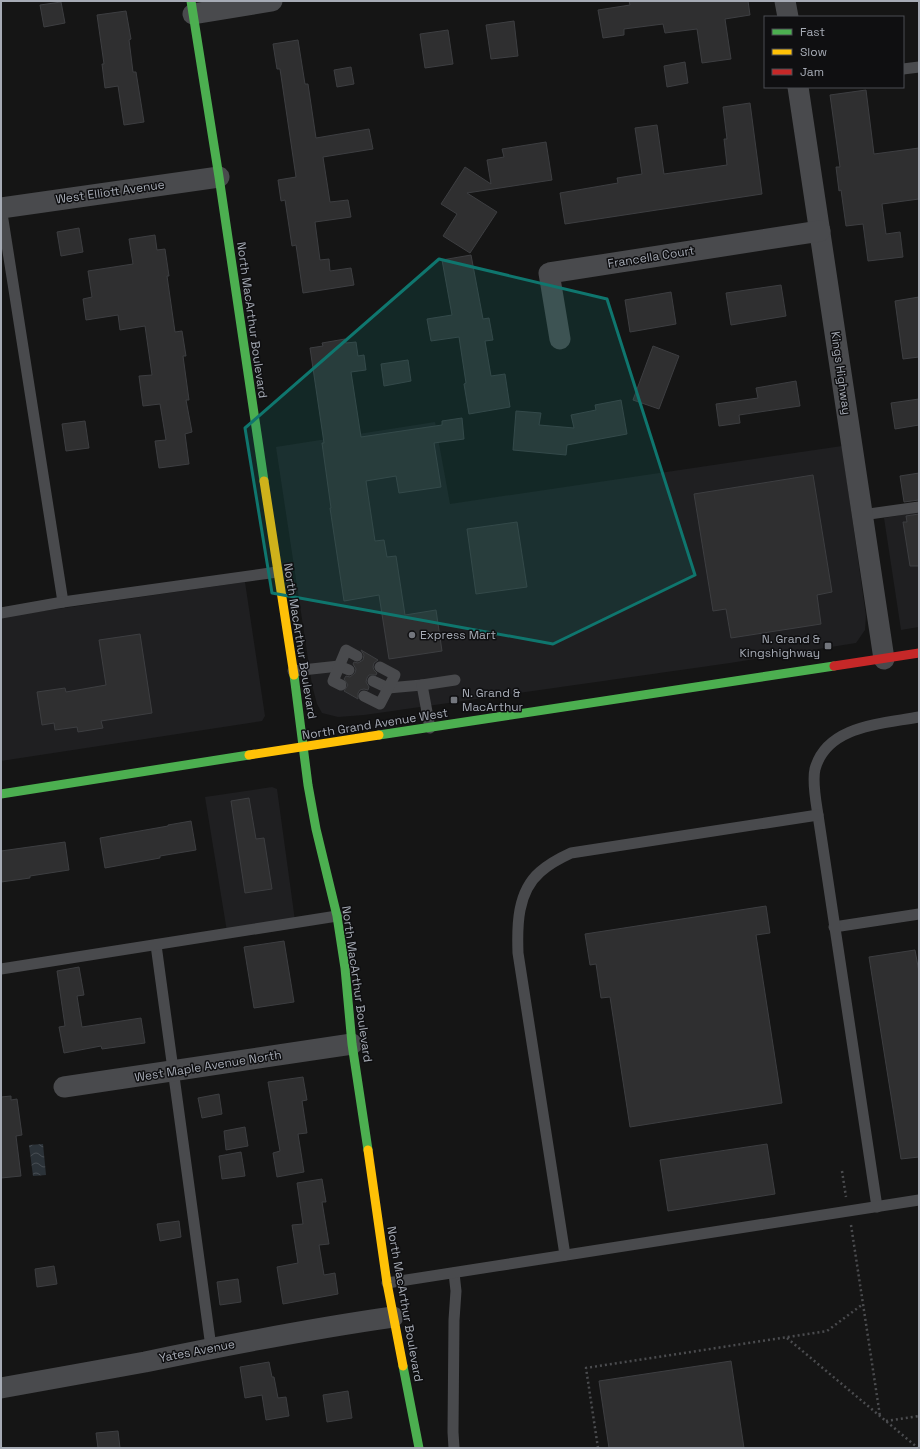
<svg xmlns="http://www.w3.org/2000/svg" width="920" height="1449" font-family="'Space Grotesk',sans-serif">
	<defs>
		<pattern id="water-waves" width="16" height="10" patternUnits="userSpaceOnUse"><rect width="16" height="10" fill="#2b3238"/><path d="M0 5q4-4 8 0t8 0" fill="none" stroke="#474d53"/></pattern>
	</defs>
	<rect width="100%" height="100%" fill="#151515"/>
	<!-- built -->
	<g fill="#1f1f21">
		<path d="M 435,422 L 450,504 L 842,446 L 866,616 L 865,630 L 856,643 L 730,663 L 364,715 L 338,717 L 322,713 L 317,704 L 312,685 L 276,447 Z"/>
		<path d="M 919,512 L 919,627 L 901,630 L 884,518 Z"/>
		<path d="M 245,582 L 265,716 L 262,721 L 1,761 L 1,617 Z"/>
		<path d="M 272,787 L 277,789 L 296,928 L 228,938 L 205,797 Z"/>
	</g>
	<!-- water -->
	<path fill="url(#water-waves)" d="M 43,1144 L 46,1175 L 33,1176 L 29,1145 Z"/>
	<!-- building -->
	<g fill="#2f2f30" stroke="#3d3e41">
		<path d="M 629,1 L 748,1 L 750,15 L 725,19 L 731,59 L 702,63 L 697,29 L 665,33 L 663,24 L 624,29 L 624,35 L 603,38 L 598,10 L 630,5 Z"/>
		<path d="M 61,2 L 65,23 L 44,27 L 40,5 Z"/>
		<path d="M 126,11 L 131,39 L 129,40 L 133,72 L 136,72 L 144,122 L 124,125 L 118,86 L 105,88 L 102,64 L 104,64 L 97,15 Z"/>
		<path d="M 514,21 L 518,56 L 491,59 L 486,25 Z"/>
		<path d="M 448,30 L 453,64 L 425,68 L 420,34 Z"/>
		<path d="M 298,40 L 305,84 L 308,84 L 316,138 L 369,129 L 373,149 L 323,157 L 330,202 L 348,200 L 351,217 L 315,222 L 320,260 L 329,259 L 330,271 L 351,268 L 354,285 L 303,293 L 296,245 L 292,246 L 285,200 L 281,201 L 278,180 L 296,177 L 280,69 L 277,69 L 273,44 Z"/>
		<path d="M 685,62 L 688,83 L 667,87 L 664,66 Z"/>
		<path d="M 351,67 L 354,84 L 337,87 L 334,70 Z"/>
		<path d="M 866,90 L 874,154 L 919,148 L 919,199 L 882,204 L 886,234 L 900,232 L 903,257 L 868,261 L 863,224 L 846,226 L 841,190 L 839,191 L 836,167 L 840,167 L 830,95 Z"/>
		<path d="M 750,103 L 762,194 L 565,224 L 560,193 L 618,183 L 617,178 L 642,174 L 635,128 L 657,125 L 664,174 L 727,165 L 724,139 L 727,139 L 723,107 Z"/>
		<path d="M 546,142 L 552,180 L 467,193 L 497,212 L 470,253 L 443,236 L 457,214 L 441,204 L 465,167 L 491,184 L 487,160 L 504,157 L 502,149 Z"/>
		<path d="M 79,228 L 83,252 L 61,256 L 57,232 Z"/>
		<path d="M 155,235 L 157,250 L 165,249 L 169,276 L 167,276 L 175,332 L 182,331 L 186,356 L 183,356 L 189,400 L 186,400 L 192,432 L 185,434 L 189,464 L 159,468 L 155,441 L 166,440 L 160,404 L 143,406 L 139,376 L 152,375 L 145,326 L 120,330 L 118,315 L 86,320 L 83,299 L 92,297 L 88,271 L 133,264 L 129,239 Z"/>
		<path d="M 471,255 L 483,319 L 489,318 L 493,340 L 485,341 L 491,376 L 505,374 L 510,407 L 469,414 L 464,384 L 466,383 L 459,337 L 431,341 L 427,319 L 452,315 L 442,260 Z"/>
		<path d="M 781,285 L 786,316 L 731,325 L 726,293 Z"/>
		<path d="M 671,292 L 676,324 L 630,332 L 625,300 Z"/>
		<path d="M 919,297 L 919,357 L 903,359 L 895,301 Z"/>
		<path d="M 345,339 L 346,343 L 356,342 L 358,356 L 364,355 L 366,370 L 351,372 L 361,437 L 442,425 L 442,421 L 462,418 L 464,439 L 434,443 L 441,487 L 399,493 L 396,476 L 366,481 L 375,541 L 384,540 L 387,557 L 396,556 L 405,615 L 436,610 L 442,651 L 389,659 L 379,595 L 344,601 L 330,508 L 331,508 L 322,443 L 324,443 L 310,348 L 323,346 L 322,343 Z"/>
		<path d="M 653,346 L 679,356 L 659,409 L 633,400 Z"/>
		<path d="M 408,360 L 411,381 L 384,386 L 381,364 Z"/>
		<path d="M 796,381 L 800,406 L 739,415 L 740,423 L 719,426 L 716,404 L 758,398 L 756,388 Z"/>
		<path d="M 919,399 L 919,425 L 895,429 L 891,403 Z"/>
		<path d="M 621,400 L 627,434 L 567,445 L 566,455 L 513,450 L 516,411 L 541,413 L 539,425 L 574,428 L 571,415 L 596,410 L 595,405 Z"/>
		<path d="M 85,421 L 89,448 L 66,451 L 62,424 Z"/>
		<path d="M 919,473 L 919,500 L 904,502 L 900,476 Z"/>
		<path d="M 813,475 L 832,592 L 817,595 L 821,624 L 731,638 L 726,609 L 713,611 L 694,494 Z"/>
		<path d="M 919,514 L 919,566 L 910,566 L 903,522 L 907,522 L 906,516 Z"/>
		<path d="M 517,522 L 527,587 L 476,594 L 467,529 Z"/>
		<path d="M 140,634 L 152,713 L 101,721 L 103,728 L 78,732 L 77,727 L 55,730 L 54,723 L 42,725 L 37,692 L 65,688 L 66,692 L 106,685 L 99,640 Z"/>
		<path d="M 361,650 L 378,660 L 374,663 L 373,667 L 374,670 L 377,673 L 376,675 L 369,675 L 367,678 L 366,682 L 369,687 L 368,690 L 364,689 L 360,690 L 358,693 L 358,699 L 344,691 L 348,685 L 344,679 L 346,676 L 350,677 L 355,673 L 356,669 L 353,664 L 354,662 L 358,663 L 363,660 L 364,655 Z"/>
		<path d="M 249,798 L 256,839 L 264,838 L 272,889 L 245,893 L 231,801 Z"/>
		<path d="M 191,821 L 196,850 L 160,856 L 160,858 L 105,868 L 100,838 L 168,826 L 168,825 Z"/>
		<path d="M 65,842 L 69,870 L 30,876 L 30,878 L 1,882 L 1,851 Z"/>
		<path d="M 766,906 L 770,933 L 756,935 L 782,1103 L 630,1127 L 610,997 L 601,998 L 596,964 L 590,965 L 585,934 Z"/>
		<path d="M 284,941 L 294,1002 L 254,1008 L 244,947 Z"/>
		<path d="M 915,950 L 919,972 L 919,1157 L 901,1159 L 869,957 Z"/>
		<path d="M 79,967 L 84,995 L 77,996 L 82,1027 L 141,1018 L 145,1043 L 102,1049 L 101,1046 L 64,1053 L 59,1027 L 65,1026 L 57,971 Z"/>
		<path d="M 303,1077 L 307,1100 L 302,1101 L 307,1133 L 298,1134 L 304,1172 L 277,1177 L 273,1153 L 280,1151 L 268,1082 Z"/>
		<path d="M 219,1094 L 222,1114 L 202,1118 L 198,1098 Z"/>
		<path d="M 11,1096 L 11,1100 L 17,1099 L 22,1135 L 16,1136 L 21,1176 L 1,1178 L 1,1097 Z"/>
		<path d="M 245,1127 L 248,1146 L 226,1150 L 224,1131 Z"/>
		<path d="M 767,1144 L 775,1194 L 668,1211 L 660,1160 Z"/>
		<path d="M 241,1152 L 245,1176 L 222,1179 L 219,1156 Z"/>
		<path d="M 322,1179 L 326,1202 L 322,1202 L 329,1244 L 319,1245 L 324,1275 L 335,1273 L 338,1294 L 283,1304 L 277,1267 L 298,1263 L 292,1225 L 303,1224 L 297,1183 Z"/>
		<path d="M 179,1221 L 181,1237 L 160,1241 L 157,1224 Z"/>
		<path d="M 54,1266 L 57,1284 L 37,1287 L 35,1269 Z"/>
		<path d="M 238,1279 L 241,1302 L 220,1305 L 217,1282 Z"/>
		<path d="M 731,1361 L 744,1448 L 609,1448 L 599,1381 Z"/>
		<path d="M 269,1362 L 272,1377 L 274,1377 L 278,1398 L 286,1397 L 289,1416 L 266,1420 L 262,1395 L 245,1398 L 240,1367 Z"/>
		<path d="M 348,1391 L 352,1418 L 327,1422 L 323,1395 Z"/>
		<path d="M 118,1431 L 120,1448 L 98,1448 L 96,1433 Z"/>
	</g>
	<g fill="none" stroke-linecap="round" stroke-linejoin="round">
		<!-- path -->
		<g stroke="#4b4c4f" stroke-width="2.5" stroke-dasharray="2 3" stroke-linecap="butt">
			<path d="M 842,1171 L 846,1197"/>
			<path d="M 851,1225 L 880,1416"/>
			<path d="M 787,1338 L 918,1448"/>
			<path d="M 886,1421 L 919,1416"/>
			<path d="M 598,1448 L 586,1368 L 827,1331 L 863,1304"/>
		</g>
		<!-- lane -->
		<g stroke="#494a4d" stroke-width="11">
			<path d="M 903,69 L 919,67"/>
			<path d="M 1,207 L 63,602"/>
			<path d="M 862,515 L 919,507"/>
			<path d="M 1,613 L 63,602 L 277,572"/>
			<path d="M 293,671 L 339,666 L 349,670"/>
			<path d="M 373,681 L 388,688 L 422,685"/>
			<path d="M 341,685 L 333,681 L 346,650 L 357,656"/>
			<path d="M 364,696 L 380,704 L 395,675 L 380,667"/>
			<path d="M 430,728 L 422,685 L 455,680"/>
			<path d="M 834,927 L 919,914"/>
			<path d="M 156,945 L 211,1347"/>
			<path d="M 1,969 L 337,916"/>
			<path d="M 877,1207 L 818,815 C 816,802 812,782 815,769 C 827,725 882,724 919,717"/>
			<path d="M 565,1255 L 518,953 C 517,926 517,892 540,872 C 549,864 560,858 571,853 L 818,815"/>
			<path d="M 454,1273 L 456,1291 L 454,1320 L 453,1432 L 454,1448"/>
			<path d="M 387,1283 L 919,1200"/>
		</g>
		<!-- street -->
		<g stroke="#494a4d" stroke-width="21">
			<path d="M 785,1 L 788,17"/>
			<path d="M 193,14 L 272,1"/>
			<path d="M 798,87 L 884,659"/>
			<path d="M 1,208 L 219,177"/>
			<path d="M 560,339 L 549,273 L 820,231"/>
			<path d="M 64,1087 L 352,1044"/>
			<path d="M 1,1388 C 49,1379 97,1371 145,1362 C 227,1345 309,1329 393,1317"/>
		</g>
		<!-- fast -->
		<g stroke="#4caf50" stroke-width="9">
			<path d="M 191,1 L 219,177 L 264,481"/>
			<path d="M 294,675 L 308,785 L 316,829 L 337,916 L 345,968 L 352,1044 L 368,1150"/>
			<path d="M 379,735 L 834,666"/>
			<path d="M 1,794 L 249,755"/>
			<path d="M 403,1366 L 419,1448"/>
		</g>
		<!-- slow -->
		<g stroke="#ffc107" stroke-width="9">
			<path d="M 264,481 L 294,675"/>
			<path d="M 249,755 L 379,735"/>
			<path d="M 368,1150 L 387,1283 L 403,1366"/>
		</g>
		<!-- jam -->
		<path stroke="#c62828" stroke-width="9" d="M 834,666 L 919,653"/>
	</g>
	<!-- marked area -->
	<path fill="#0f766e" fill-opacity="0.2" stroke="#0f766e" stroke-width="3" stroke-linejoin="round" d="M 439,259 L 607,299 L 695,575 L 553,644 L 272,593 L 245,428 Z"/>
	<!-- markers -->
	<g fill="#73767d" stroke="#0f0f11" stroke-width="1.5">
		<circle cx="412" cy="635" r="4"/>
		<rect x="824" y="642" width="8" height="8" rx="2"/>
		<rect x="450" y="696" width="8" height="8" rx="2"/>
	</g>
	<g text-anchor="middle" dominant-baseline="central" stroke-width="3" stroke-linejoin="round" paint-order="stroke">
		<!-- street labels -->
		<g font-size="12" fill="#a6abb5" stroke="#0f0f11">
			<text transform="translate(110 192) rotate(-8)">West Elliott Avenue</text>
			<text transform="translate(651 257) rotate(-9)">Francella Court</text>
			<text transform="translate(252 320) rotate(82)">North MacArthur Boulevard</text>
			<text transform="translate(841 373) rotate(82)">Kings Highway</text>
			<text transform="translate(300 641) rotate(81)">North MacArthur Boulevard</text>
			<text transform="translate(375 724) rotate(-9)">North Grand Avenue West</text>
			<text transform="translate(357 984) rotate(82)">North MacArthur Boulevard</text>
			<text transform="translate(208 1066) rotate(-9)">West Maple Avenue North</text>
			<text transform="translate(405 1304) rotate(80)">North MacArthur Boulevard</text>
			<text transform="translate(197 1351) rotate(-11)">Yates Avenue</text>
		</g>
		<!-- poi labels -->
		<g font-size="12" fill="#a6abb5" stroke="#0f0f11" text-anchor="start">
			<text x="420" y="635">Express Mart</text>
			<text x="820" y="639" text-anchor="end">N. Grand &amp;<tspan x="820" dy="14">Kingshighway</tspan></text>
			<text x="462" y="693">N. Grand &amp;<tspan x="462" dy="14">MacArthur</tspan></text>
		</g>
	</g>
	<!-- border -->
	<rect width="920" height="1449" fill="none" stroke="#a6abb5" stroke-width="4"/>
	<!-- legend -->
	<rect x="764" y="16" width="140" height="72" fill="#0f0f11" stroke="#4b4d53"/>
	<rect x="772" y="29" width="20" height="6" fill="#4caf50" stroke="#4b4d53"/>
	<text x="800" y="36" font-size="12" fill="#a6abb5">Fast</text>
	<rect x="772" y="49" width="20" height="6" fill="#ffc107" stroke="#4b4d53"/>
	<text x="800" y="56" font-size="12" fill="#a6abb5">Slow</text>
	<rect x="772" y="69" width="20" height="6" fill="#c62828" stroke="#4b4d53"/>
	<text x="800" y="76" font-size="12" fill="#a6abb5">Jam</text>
</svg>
